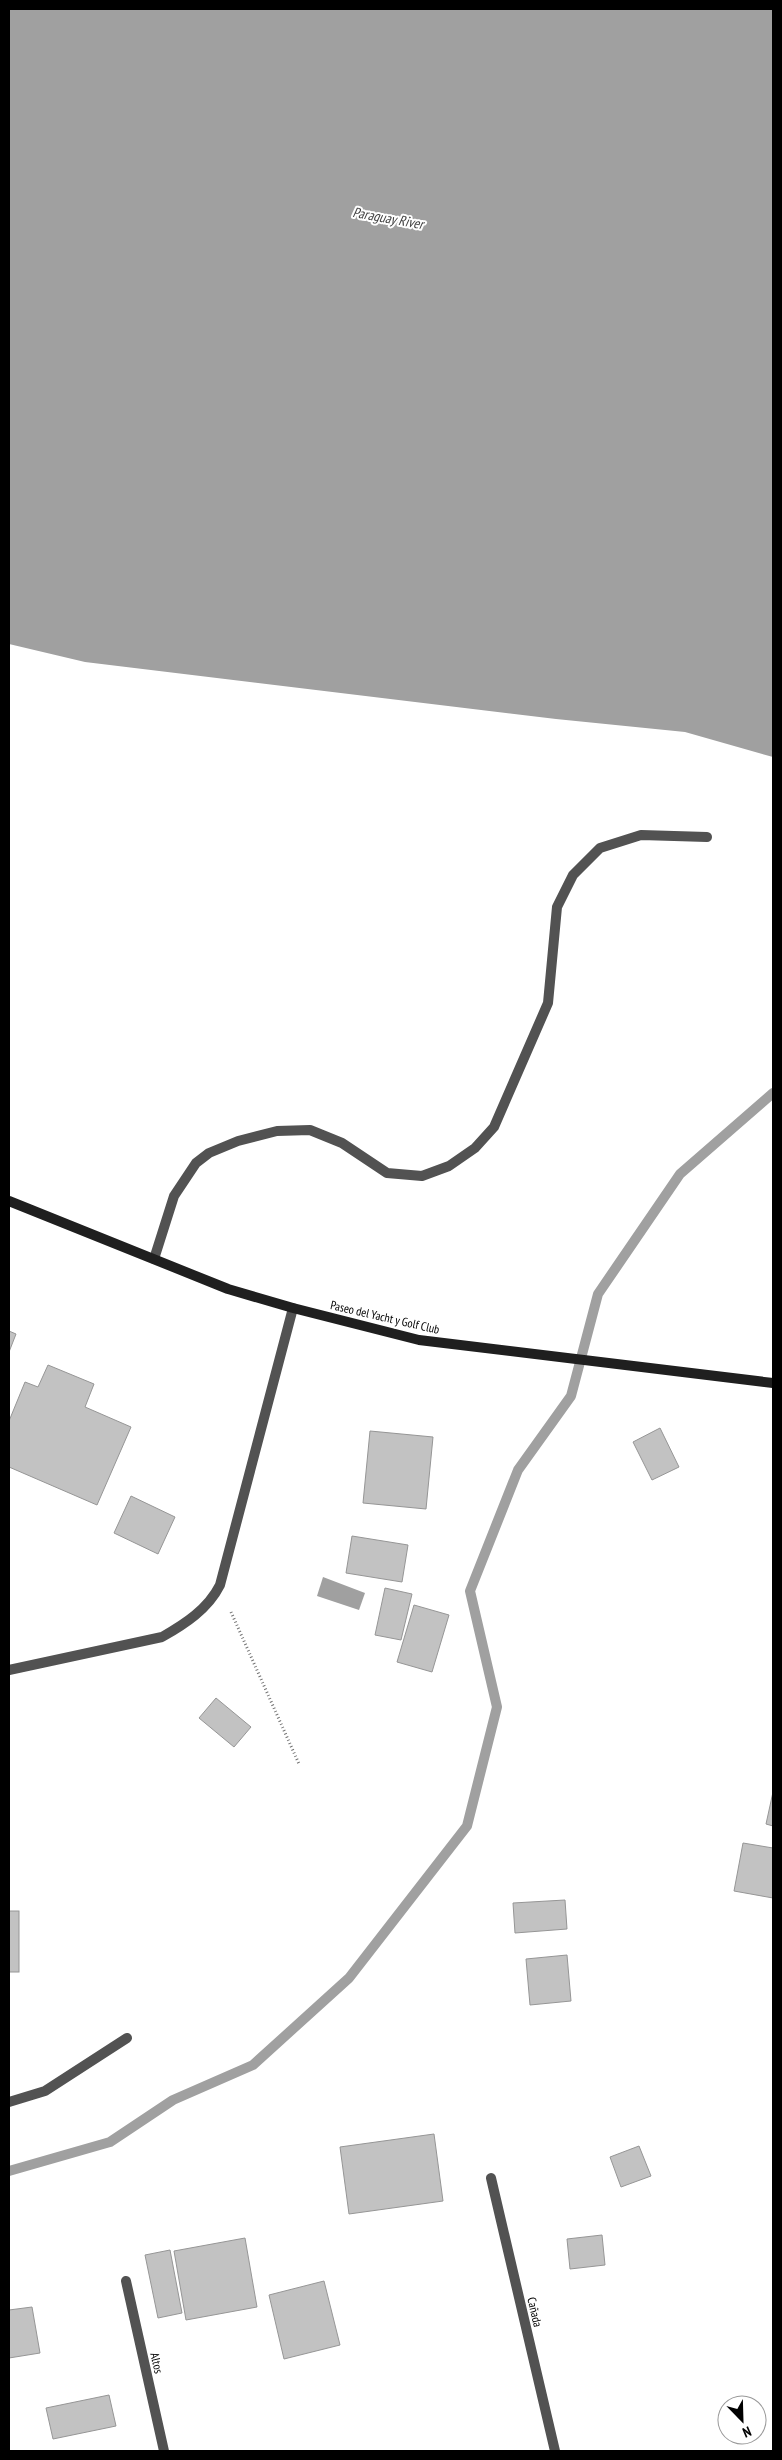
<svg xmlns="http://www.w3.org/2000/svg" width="782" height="2460" font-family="'PT Sans Narrow',sans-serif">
	<rect width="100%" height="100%" fill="#fff"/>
	<!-- water -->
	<g fill="#a0a0a0">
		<path d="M 9,9 L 773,9 L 773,757 L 685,732 L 556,719 L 85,662 L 9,644 Z"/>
		<path d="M 323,1577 L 365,1593 L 359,1610 L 317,1596 Z"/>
	</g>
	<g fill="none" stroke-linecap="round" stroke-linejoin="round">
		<!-- stream -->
		<path stroke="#a0a0a0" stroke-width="10" d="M 9,2171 L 110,2142 L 173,2100 L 253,2065 L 349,1978 L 467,1826 L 497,1707 L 470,1591 L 518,1470 L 571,1396 L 598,1294 L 680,1174 L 773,1093"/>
	</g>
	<!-- building -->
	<g fill="#c2c2c2" stroke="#969696">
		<path d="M 9,1331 L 16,1334 L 9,1352 Z"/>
		<path d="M 48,1365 L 94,1384 L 85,1407 L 131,1427 L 97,1505 L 9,1467 L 9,1421 L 25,1382 L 38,1387 Z"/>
		<path d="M 660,1428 L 679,1467 L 652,1480 L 633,1442 Z"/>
		<path d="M 370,1431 L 433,1437 L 426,1509 L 363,1503 Z"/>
		<path d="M 131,1496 L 175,1517 L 158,1554 L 114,1533 Z"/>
		<path d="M 352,1536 L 408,1545 L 402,1582 L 346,1573 Z"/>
		<path d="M 385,1588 L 412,1594 L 401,1640 L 375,1635 Z"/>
		<path d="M 414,1605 L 449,1615 L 432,1672 L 397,1662 Z"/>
		<path d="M 216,1698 L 251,1727 L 234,1747 L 199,1718 Z"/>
		<path d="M 773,1792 L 773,1826 L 766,1824 Z"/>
		<path d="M 743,1843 L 773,1848 L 773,1898 L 734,1891 Z"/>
		<path d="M 565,1900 L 567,1929 L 515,1933 L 513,1903 Z"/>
		<rect x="9" y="1911" width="10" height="61"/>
		<path d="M 567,1955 L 571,2001 L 530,2005 L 526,1959 Z"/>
		<path d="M 434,2134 L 443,2201 L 349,2214 L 340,2147 Z"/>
		<path d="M 639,2146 L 651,2176 L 621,2187 L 610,2157 Z"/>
		<path d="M 602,2235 L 605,2265 L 570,2269 L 567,2239 Z"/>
		<path d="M 245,2238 L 257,2307 L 186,2320 L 174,2251 Z"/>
		<path d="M 170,2250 L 182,2313 L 158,2318 L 145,2255 Z"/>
		<path d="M 324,2281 L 340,2345 L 284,2359 L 269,2295 Z"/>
		<path d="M 32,2307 L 40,2353 L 9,2358 L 9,2310 Z"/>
		<path d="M 109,2395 L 116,2426 L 53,2439 L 46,2408 Z"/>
	</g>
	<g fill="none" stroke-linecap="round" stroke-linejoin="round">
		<!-- path -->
		<path stroke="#747474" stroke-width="3" stroke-dasharray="1 2.5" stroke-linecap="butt" d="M 231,1612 L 299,1764"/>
		<!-- service -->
		<path stroke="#525252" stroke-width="10" d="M 154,1259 L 174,1196 L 196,1163 L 209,1153 L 238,1141 L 277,1131 L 310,1130 L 342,1143 L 387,1173 L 422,1176 L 449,1166 L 475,1148 L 494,1127 L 548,1003 L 557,907 L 573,875 L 600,848 L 641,835 L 707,837"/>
		<!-- minor -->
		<g stroke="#525252" stroke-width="10">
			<path d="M 9,1670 L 162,1637 C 185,1624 208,1609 220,1585 L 293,1308"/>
			<path d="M 9,2102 L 45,2091 L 127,2038"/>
			<path d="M 491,2178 L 555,2451"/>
			<path d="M 126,2281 L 164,2451"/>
		</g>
		<!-- secondary -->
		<path stroke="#1f1f1f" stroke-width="10" d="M 9,1201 L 228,1289 L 293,1308 L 419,1340 L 773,1383"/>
	</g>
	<g text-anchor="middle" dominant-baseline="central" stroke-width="4" stroke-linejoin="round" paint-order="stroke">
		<!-- street labels -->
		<g font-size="12" fill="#000" stroke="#fff">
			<text transform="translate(385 1317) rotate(13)">Paseo del Yacht y Golf Club</text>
			<text transform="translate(535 2312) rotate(77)">Cañada</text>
			<text transform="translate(157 2363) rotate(77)">Altos</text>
		</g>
		<!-- water labels -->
		<g font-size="14" font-style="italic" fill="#414141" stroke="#fff">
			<text transform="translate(388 218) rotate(10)">Paraguay River</text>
		</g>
	</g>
	<!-- border -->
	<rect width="782" height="2460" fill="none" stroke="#000000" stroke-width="20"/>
	<!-- north arrow -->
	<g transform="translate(742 2420) rotate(157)"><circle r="24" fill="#ffffff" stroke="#999999"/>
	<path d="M0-4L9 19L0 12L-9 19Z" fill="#000000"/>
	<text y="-8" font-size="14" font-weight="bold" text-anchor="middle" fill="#000000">N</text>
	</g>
</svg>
